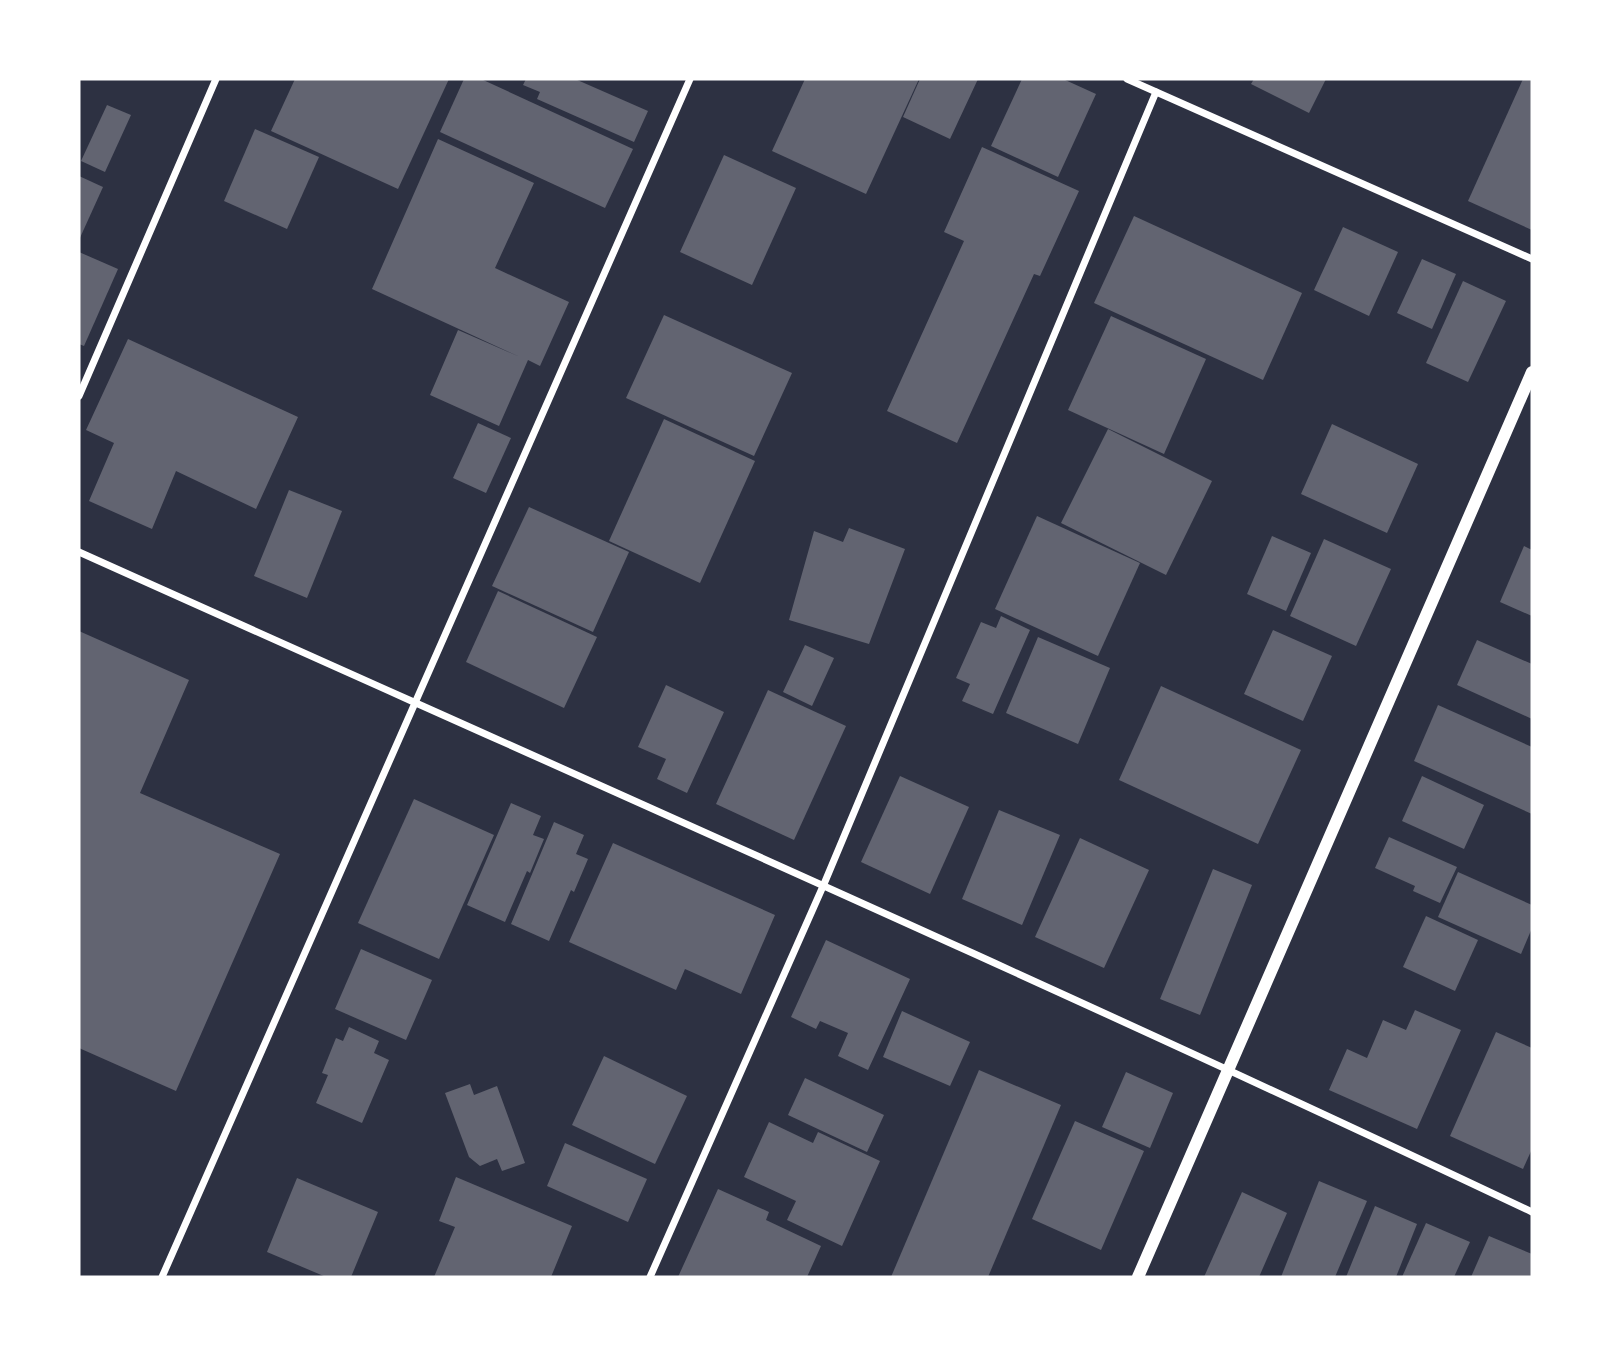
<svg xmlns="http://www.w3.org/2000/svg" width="1611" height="1356" font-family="'PT Sans Narrow',sans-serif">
	<rect width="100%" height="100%" fill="#2d3142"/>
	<!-- building -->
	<g fill="#626471">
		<path d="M 295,79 L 449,79 L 398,189 L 271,131 Z"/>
		<path d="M 464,79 L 481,79 L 633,149 L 605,208 L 440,132 Z"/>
		<path d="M 526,79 L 575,79 L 648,111 L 634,142 L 537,99 L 540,92 L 523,85 Z"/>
		<path d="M 805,79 L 919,79 L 866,194 L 772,151 Z"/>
		<path d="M 920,79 L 978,79 L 950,139 L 903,117 Z"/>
		<path d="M 1022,79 L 1063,79 L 1096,94 L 1058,177 L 991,146 Z"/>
		<path d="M 1254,79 L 1326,79 L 1309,113 L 1251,84 Z"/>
		<path d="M 1523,79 L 1532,79 L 1532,230 L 1468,201 Z"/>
		<path d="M 107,105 L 131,115 L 105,172 L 81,161 Z"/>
		<path d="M 255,129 L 319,157 L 287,229 L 224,201 Z"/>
		<path d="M 438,139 L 534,183 L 495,268 L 569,302 L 540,366 L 528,360 L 499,426 L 430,395 L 458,330 L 520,357 L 372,289 Z"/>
		<path d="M 982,147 L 1079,191 L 1040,276 L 1034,274 L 957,443 L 887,411 L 964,241 L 944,232 Z"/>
		<path d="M 724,155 L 796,188 L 752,285 L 680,252 Z"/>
		<path d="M 79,176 L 103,187 L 79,240 Z"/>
		<path d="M 1134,216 L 1302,293 L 1263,380 L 1094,303 Z"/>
		<path d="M 1343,227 L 1398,252 L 1369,316 L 1314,290 Z"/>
		<path d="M 79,252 L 118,269 L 84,346 L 79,344 Z"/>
		<path d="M 1422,259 L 1456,274 L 1432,329 L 1397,313 Z"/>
		<path d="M 1463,281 L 1506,301 L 1468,382 L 1426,363 Z"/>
		<path d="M 664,315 L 792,373 L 754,456 L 626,398 Z"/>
		<path d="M 1111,316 L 1206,359 L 1164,454 L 1068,410 Z"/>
		<path d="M 128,339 L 298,417 L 256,509 L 176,471 L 152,529 L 89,501 L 114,443 L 86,430 Z"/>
		<path d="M 664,419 L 755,461 L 700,583 L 609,541 Z"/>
		<path d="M 478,423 L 511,438 L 486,493 L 453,478 Z"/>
		<path d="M 1332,424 L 1418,464 L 1387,533 L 1301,494 Z"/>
		<path d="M 1108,429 L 1212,481 L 1166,575 L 1061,523 Z"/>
		<path d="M 289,490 L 342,511 L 307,598 L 254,576 Z"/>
		<path d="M 529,507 L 629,552 L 593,632 L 492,586 Z"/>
		<path d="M 1037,516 L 1140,563 L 1098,656 L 995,609 Z"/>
		<path d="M 849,528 L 905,549 L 869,644 L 789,620 L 814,531 L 843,542 Z"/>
		<path d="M 1272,536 L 1311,553 L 1286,611 L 1247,594 Z"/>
		<path d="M 1324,539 L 1391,569 L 1356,646 L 1290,616 Z"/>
		<path d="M 1524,546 L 1532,550 L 1532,616 L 1500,602 Z"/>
		<path d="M 498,591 L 597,637 L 564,708 L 466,662 Z"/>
		<path d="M 1001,616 L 1030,630 L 993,714 L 962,701 L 970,684 L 956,678 L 981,622 L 996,628 Z"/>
		<path d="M 1273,630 L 1332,656 L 1303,721 L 1244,694 Z"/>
		<path d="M 79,631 L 189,680 L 140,793 L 280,854 L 176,1091 L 79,1048 Z"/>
		<path d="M 1038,637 L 1110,668 L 1078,744 L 1006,713 Z"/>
		<path d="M 1477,640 L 1532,664 L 1532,719 L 1457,685 Z"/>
		<path d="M 805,645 L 834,658 L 812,706 L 783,692 Z"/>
		<path d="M 666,685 L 724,712 L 687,793 L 657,779 L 666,759 L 638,747 Z"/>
		<path d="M 1161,686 L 1301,750 L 1258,844 L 1119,780 Z"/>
		<path d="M 768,690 L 846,726 L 794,840 L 716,804 Z"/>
		<path d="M 1438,705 L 1532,747 L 1532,814 L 1414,761 Z"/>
		<path d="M 900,776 L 969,807 L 930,894 L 861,862 Z"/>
		<path d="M 1422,776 L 1484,805 L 1464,849 L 1402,821 Z"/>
		<path d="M 414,799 L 494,835 L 439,959 L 358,923 Z"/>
		<path d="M 511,803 L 541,816 L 533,835 L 544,839 L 530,873 L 527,871 L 505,922 L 467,905 Z"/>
		<path d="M 999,810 L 1060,835 L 1022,925 L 962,899 Z"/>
		<path d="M 554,822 L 584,835 L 576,854 L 588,859 L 574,892 L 571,890 L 549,941 L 511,924 Z"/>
		<path d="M 1389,837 L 1457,867 L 1440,903 L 1413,891 L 1415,886 L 1375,868 Z"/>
		<path d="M 1080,838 L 1149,870 L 1104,968 L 1035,937 Z"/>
		<path d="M 613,843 L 775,915 L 741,994 L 685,969 L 676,990 L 569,942 Z"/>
		<path d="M 1213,869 L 1252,885 L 1200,1015 L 1160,999 Z"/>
		<path d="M 1458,872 L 1532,905 L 1532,928 L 1521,954 L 1438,917 Z"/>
		<path d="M 1426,916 L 1478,940 L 1455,991 L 1403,967 Z"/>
		<path d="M 826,940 L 910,979 L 868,1070 L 838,1056 L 848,1033 L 820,1021 L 816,1029 L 791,1017 Z"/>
		<path d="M 361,949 L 432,980 L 406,1040 L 335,1009 Z"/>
		<path d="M 1415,1010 L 1461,1030 L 1417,1129 L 1329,1090 L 1347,1049 L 1367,1058 L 1383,1020 L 1406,1030 Z"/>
		<path d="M 902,1011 L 970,1042 L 950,1086 L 883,1057 Z"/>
		<path d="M 349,1027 L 379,1041 L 374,1053 L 389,1060 L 362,1123 L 316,1103 L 328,1075 L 322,1073 L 336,1038 L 343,1041 Z"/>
		<path d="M 1496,1032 L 1532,1048 L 1532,1149 L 1523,1169 L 1450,1136 Z"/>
		<path d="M 604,1056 L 687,1096 L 655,1164 L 572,1125 Z"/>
		<path d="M 979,1070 L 1061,1105 L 988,1277 L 891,1277 Z"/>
		<path d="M 1126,1072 L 1173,1093 L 1150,1148 L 1102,1127 Z"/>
		<path d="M 805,1078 L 884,1115 L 867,1152 L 788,1115 Z"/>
		<path d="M 470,1084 L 474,1095 L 497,1086 L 525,1163 L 502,1171 L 497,1159 L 480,1166 L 469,1157 L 445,1093 Z"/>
		<path d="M 1075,1121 L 1144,1151 L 1101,1250 L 1032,1219 Z"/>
		<path d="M 769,1122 L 813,1143 L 818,1132 L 880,1161 L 842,1246 L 787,1220 L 796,1201 L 744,1177 Z"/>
		<path d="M 565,1143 L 647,1179 L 628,1222 L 547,1186 Z"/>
		<path d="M 456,1177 L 572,1226 L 551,1277 L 434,1277 L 455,1227 L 439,1221 Z"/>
		<path d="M 297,1178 L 378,1212 L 351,1277 L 326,1277 L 267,1252 Z"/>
		<path d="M 1319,1181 L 1367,1201 L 1335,1277 L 1281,1277 Z"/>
		<path d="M 718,1189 L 769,1212 L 766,1220 L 821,1246 L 807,1277 L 678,1277 Z"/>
		<path d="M 1242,1192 L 1287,1213 L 1259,1277 L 1204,1277 Z"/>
		<path d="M 1375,1206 L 1417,1224 L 1396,1277 L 1346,1277 Z"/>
		<path d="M 1426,1223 L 1470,1242 L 1454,1277 L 1402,1277 Z"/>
		<path d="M 1489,1236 L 1532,1254 L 1532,1277 L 1471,1277 Z"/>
	</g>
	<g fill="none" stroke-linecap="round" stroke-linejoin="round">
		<!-- minor -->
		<g stroke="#fff" stroke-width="7">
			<path d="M 1127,79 L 1532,259"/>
			<path d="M 79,396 L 216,79"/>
			<path d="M 79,552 C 564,770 1051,984 1532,1212"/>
			<path d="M 162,1277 L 690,79"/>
			<path d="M 650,1277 L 824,884 L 1156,92"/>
		</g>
		<!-- tertiary -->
		<path stroke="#fff" stroke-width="12" d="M 1138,1277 L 1532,372"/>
	</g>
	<!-- border -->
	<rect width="1611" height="1356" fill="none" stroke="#ffffff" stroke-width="161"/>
</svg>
